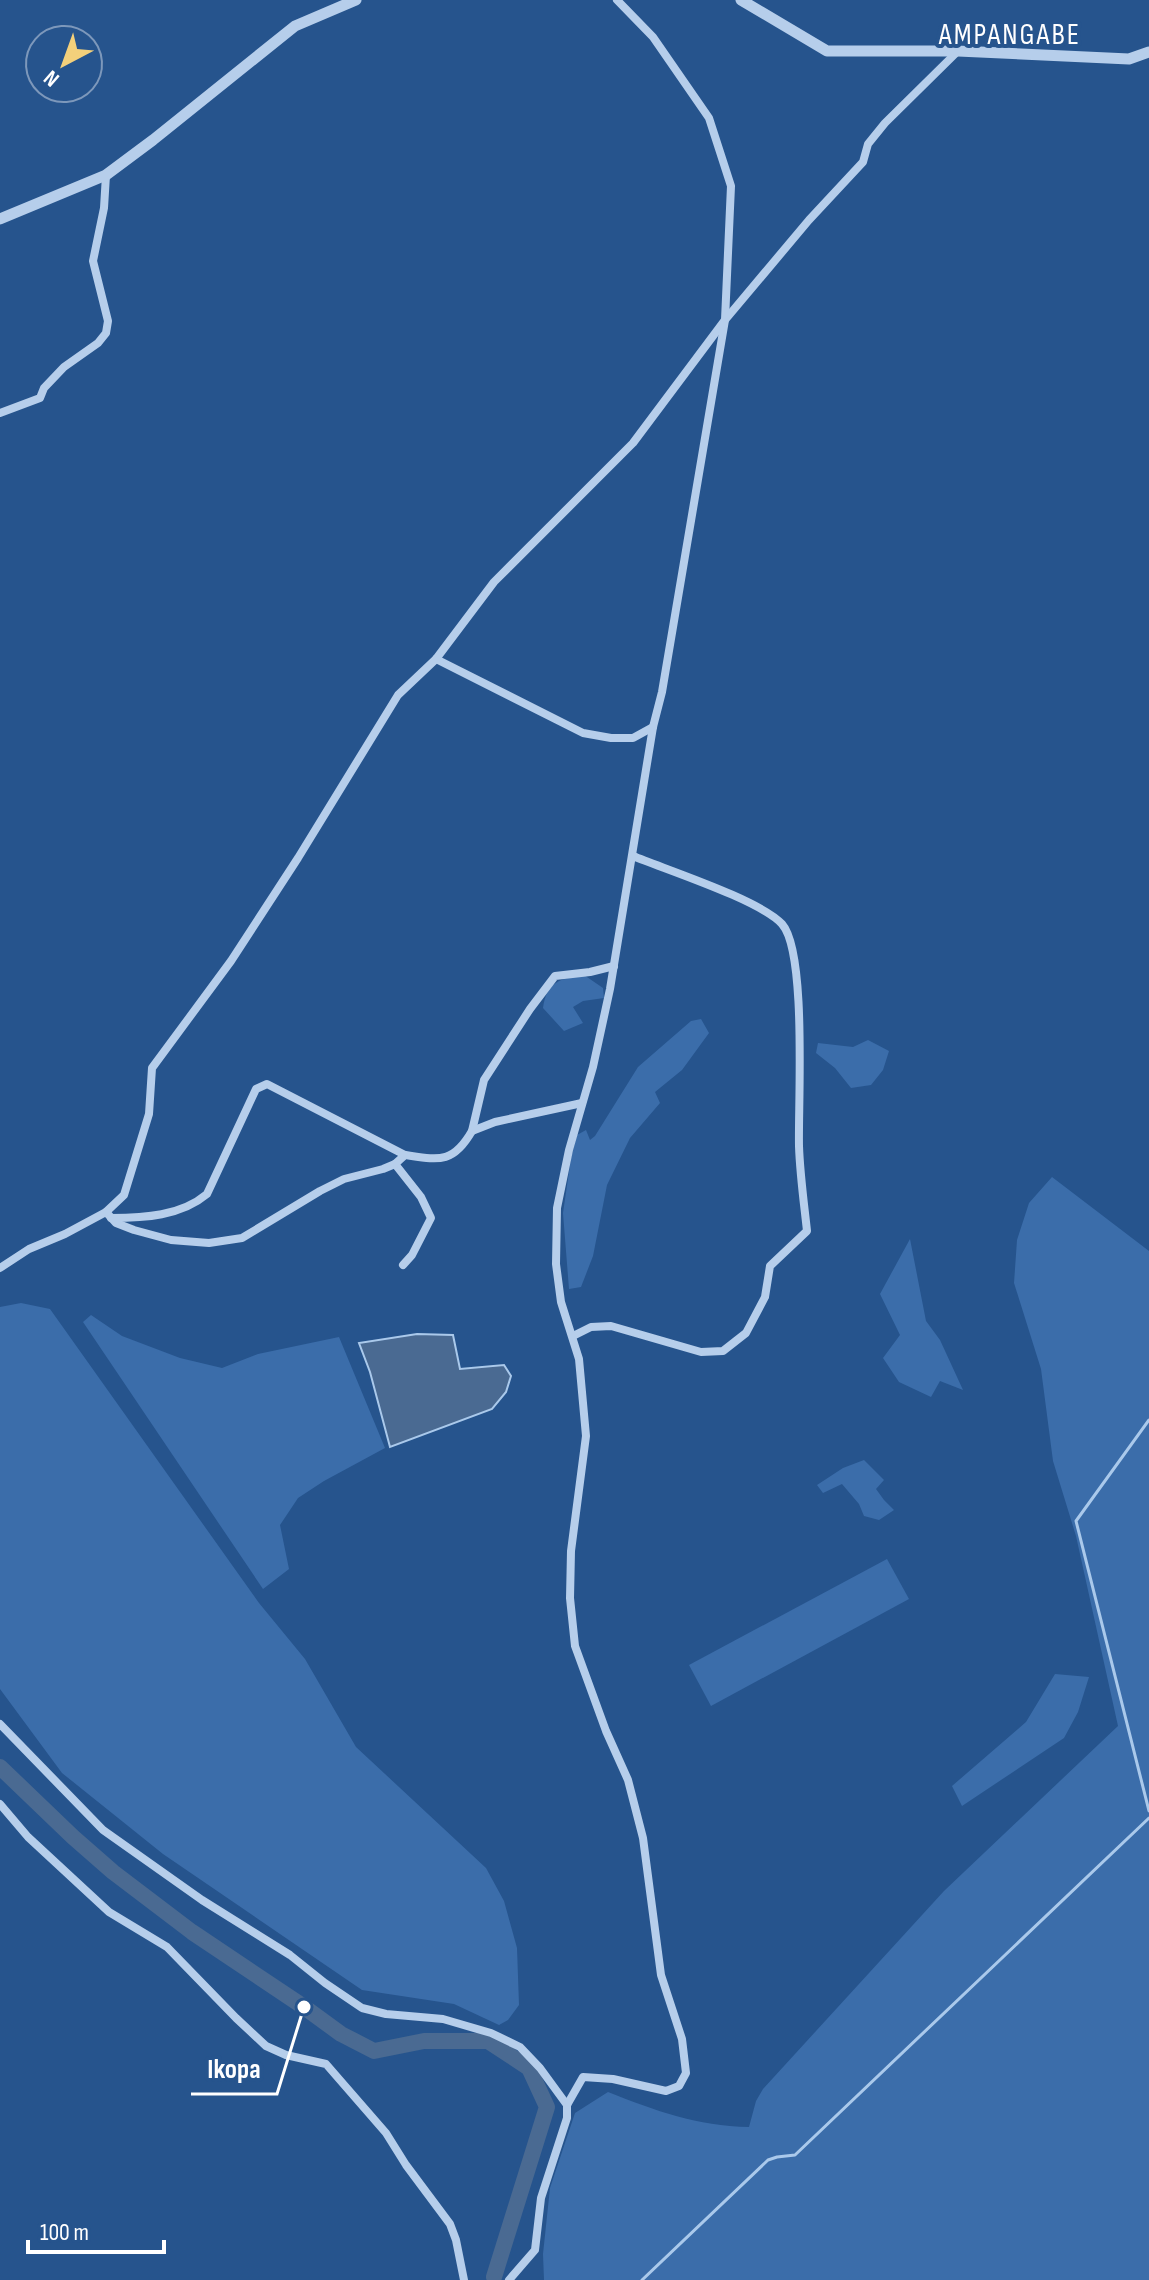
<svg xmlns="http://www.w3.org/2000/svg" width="1149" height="2280" font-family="'Sofia Sans Condensed',sans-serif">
	<rect width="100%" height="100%" fill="#26548d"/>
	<!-- green -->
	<g fill="#3b6daa">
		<path d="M 584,975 L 603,988 L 604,998 L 583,1001 L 573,1007 L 583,1023 L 564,1031 L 543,1008 C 547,981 560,979 584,975 Z"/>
		<path d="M 701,1019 L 709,1033 L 682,1070 L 655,1092 L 660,1103 L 630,1138 L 607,1185 L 593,1256 L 581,1287 L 569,1289 L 563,1213 L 571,1158 L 577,1135 L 586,1130 L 590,1140 L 595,1136 L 638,1067 L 691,1021 Z"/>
		<path d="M 868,1040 L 889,1051 L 883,1070 L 871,1085 L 851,1088 L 835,1068 L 816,1053 L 818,1043 L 853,1047 Z"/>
		<path d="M 1052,1177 L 1149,1251 L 1149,2280 L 544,2280 L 543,2254 L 550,2188 L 575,2113 L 608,2092 C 656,2111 697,2126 749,2127 L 756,2101 L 763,2089 L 944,1891 L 1118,1726 L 1076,1536 L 1053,1461 L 1041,1369 L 1014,1283 L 1017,1240 L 1029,1203 Z"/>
		<path d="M 910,1239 L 926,1321 L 940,1340 L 963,1390 L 940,1381 L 931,1397 L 899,1382 L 883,1358 L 900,1335 L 880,1294 Z"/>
		<path d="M 21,1303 L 50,1309 L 259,1603 L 305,1659 L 356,1747 L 486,1868 L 504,1901 L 517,1948 L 519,2005 L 508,2020 L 499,2025 L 454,2004 L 362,1990 L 163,1854 L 62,1773 L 0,1689 L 0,1307 Z"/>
		<path d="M 91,1315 L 122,1336 L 180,1358 L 222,1368 L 258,1354 L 339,1337 L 385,1448 L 324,1481 L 298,1498 L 280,1525 L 289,1569 L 263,1589 L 83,1322 Z"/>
		<path d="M 864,1460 L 884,1480 L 876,1489 L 884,1500 L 894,1510 L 879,1520 L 864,1516 L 859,1504 L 842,1484 L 823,1493 L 817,1485 L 843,1468 Z"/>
		<path d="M 887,1559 L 909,1599 L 711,1706 L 689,1665 Z"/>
		<path d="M 1055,1674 L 1089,1677 L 1078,1712 L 1064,1738 L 962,1806 L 952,1786 L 1026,1722 Z"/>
	</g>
	<!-- water -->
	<path fill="#4a6a92" stroke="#aac9eb" stroke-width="2" d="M 417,1334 L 453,1335 L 460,1369 L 504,1365 L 511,1376 L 506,1392 L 492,1409 L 390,1447 L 370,1372 L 359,1343 Z"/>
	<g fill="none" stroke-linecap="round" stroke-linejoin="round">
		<!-- stream -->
		<g stroke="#aac9eb" stroke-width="3">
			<path d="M 1149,1420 L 1076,1521 L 1149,1811"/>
			<path d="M 642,2280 L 768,2160 L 777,2157 L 795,2155 L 1149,1818"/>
		</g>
		<!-- river -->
		<path stroke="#4a6a92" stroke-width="16" d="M 0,1767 L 73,1837 L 113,1872 L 192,1932 L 304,2007 L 341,2034 L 374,2051 L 424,2041 L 488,2041 L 529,2068 L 547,2107 L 494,2277"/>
		<!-- minor -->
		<g stroke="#b6ceeb" stroke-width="8">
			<path d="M 0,413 L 40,398 L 44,388 L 64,367 L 98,343 L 106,333 L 108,321 L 93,261 L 104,208 L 106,175"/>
			<path d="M 436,659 L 583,733 L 611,738 L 633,738 L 653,727"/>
			<path d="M 472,1131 L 484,1080 L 530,1009 L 555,976 L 590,972 L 614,966"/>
			<path d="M 395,1164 L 421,1197 L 431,1218 L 412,1255 L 403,1265"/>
			<path d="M 106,1212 L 116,1223 L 134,1230 L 171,1240 L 209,1243 L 242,1238 L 320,1191 L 344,1179 L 383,1169 L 395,1164 L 405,1155 C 439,1160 453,1164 472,1131 L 495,1122 L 582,1103"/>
			<path d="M 111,1218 C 144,1218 181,1216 207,1194 L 256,1089 L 267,1084 L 405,1155"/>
			<path d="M 0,1268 L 29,1249 L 65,1234 L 106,1212 L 124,1195 L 149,1114 L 152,1068 L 231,961 L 298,858 L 398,695 L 436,659 L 494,582 L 633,443 L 725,320 L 731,186 L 709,118 L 653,37 L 617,0"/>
			<path d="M 573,1336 L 591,1327 L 611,1326 L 701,1352 L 723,1351 L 746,1333 L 765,1297 L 770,1266 L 807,1231 C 804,1203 800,1175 799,1146 C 798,1104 807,952 782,924 C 760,900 667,870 633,856"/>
			<path d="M 0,1724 L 103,1830 L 202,1900 L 290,1955 L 325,1983 L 362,2008 L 386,2014 L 443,2019 L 491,2033 L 520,2047 L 540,2068 L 567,2105"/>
			<path d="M 0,1804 L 28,1837 L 109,1912 L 167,1947 L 236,2018 L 266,2046 L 286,2055 L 326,2064 L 386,2133 L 406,2165 L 450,2224 L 456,2240 L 464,2280"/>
			<path d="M 509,2280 L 535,2250 L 541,2198 L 567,2118 L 567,2105 L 583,2077 L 613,2079 L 666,2091 L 679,2086 L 686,2073 L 682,2039 L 661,1975 L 643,1838 L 628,1780 L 606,1731 L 575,1646 L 570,1598 L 571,1551 L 586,1436 L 579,1359 L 561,1302 L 556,1264 L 557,1208 L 569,1150 L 593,1067 L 610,989 L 653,727 L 662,692 L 725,320 L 809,220 L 863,162 L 868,144 L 885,123 L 958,51"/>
		</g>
		<!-- tertiary -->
		<g stroke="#b6ceeb" stroke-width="11">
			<path d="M 741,0 L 827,51 L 958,51 L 1129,59 L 1149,52"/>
			<path d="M 0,219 L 106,175 L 153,140 L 295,26 L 356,0"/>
		</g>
	</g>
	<g text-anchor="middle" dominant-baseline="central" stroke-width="8" stroke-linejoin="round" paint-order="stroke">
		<!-- quarter labels -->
		<g font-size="30" letter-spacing="2" fill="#fff" stroke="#26548d">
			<text x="1010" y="35">AMPANGABE</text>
		</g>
	</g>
	<!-- callouts -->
	<path fill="none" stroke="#fff" stroke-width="3" d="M304 2007L277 2094H191"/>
	<circle fill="#fff" stroke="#26548d" stroke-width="3" cx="304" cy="2007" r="8"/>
	<g font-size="28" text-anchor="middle" font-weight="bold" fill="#fff" stroke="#26548d" stroke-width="8" stroke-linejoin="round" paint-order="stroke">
		<text x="234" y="2078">Ikopa</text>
	</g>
	<!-- north arrow -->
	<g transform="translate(64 64) rotate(221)"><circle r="38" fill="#26548d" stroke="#7d98bb" stroke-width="2"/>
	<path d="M0-6L14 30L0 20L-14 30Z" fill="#f3d07b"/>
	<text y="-12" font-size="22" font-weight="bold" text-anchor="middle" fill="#ffffff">N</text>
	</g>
	<!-- scale -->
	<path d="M28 2240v12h136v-12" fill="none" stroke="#ffffff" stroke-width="4"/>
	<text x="40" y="2240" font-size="24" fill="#ffffff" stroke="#26548d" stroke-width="6" paint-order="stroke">100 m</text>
</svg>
